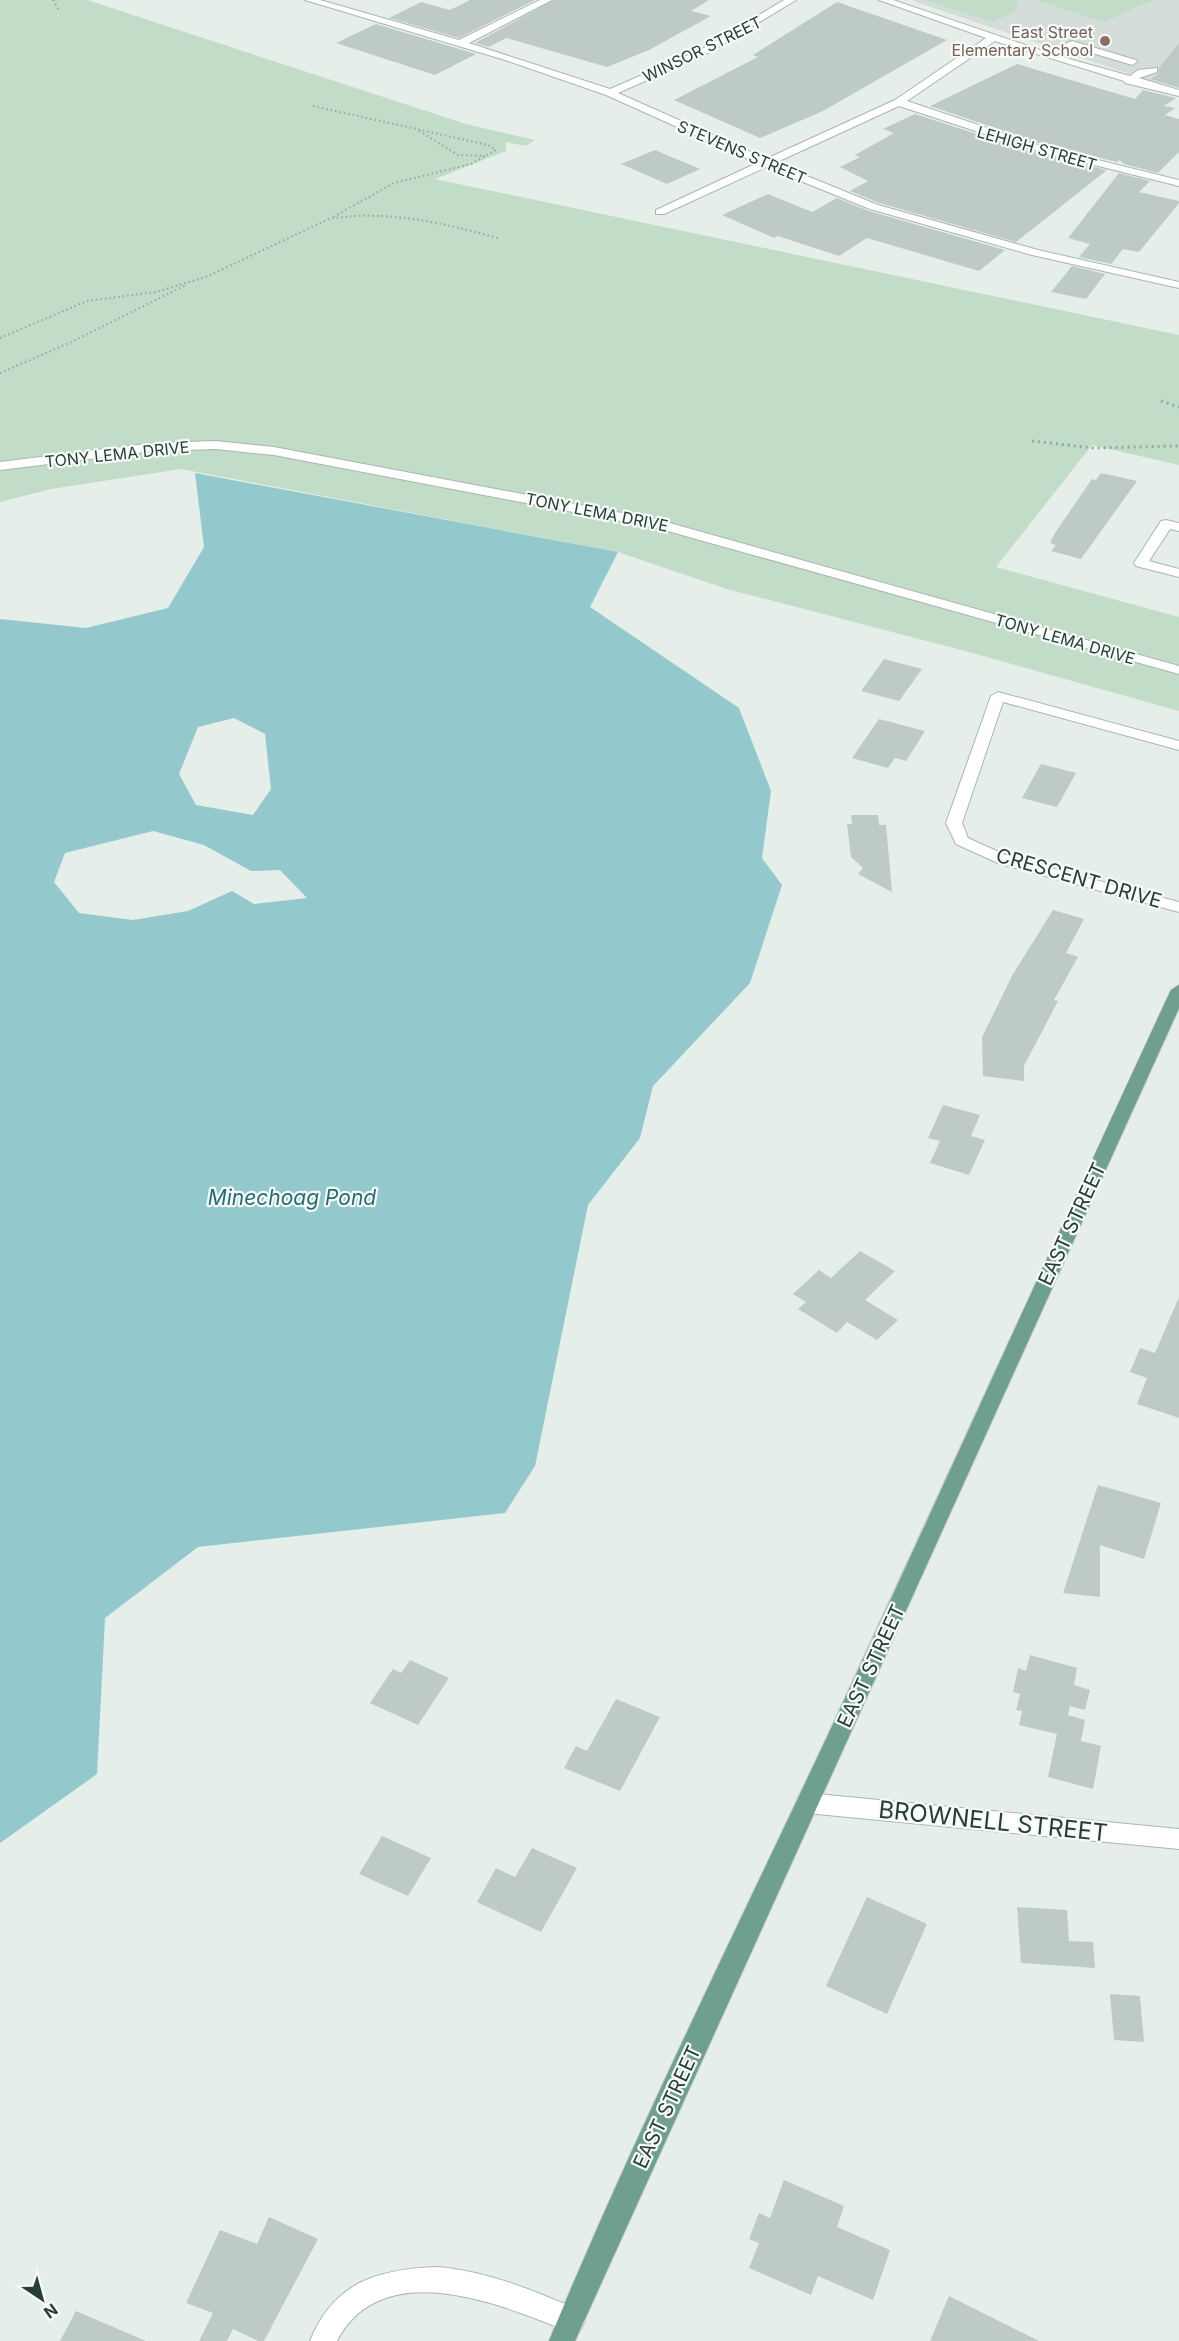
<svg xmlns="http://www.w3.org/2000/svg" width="1179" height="2341" font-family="Inter,sans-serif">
	<rect width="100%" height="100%" fill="#e6eeea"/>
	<!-- built -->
	<path fill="#d4ddd9" d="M 914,0 L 1179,0 L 1179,87 L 1150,81 L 913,1 Z"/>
	<!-- green -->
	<g fill="#c1dcc7">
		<path d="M 0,0 L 87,0 L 466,124 L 535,140 L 526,146 L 506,142 L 506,151 L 435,179 L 1179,335 L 1179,465 L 1092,445 L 996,567 L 1179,617 L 1179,711 L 969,652 L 727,589 L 618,552 L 181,469 L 51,489 L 0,502 Z"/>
		<path d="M 925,0 L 1016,0 L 1018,4 L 1014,12 L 992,22 Z"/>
		<path d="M 1037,0 L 1153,0 L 1104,22 Z"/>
	</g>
	<!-- water -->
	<path fill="#93c8cd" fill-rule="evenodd" d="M 195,473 L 618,552 L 590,607 L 739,708 L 771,791 L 762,858 L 782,885 L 750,983 L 653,1086 L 640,1138 L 588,1205 L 535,1466 L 505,1513 L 198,1547 L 105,1618 L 97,1774 L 0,1843 L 0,619 L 86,628 L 168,608 L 204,547 ZM 234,718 L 265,734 L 271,789 L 253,815 L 196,805 L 179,774 L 198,727 ZM 153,831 L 204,845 L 251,871 L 280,870 L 307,898 L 254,904 L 232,891 L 188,911 L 133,920 L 79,913 L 54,882 L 65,853 Z"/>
	<!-- building -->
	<g fill="#becbc5">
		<path d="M 470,0 L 535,0 L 459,38 L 389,18 L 421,2 L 450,10 Z"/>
		<path d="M 554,0 L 709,0 L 691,11 L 711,16 L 649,50 L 607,67 L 506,38 L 489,47 L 475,43 Z"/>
		<path d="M 837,2 L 947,40 L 823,111 L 760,138 L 674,100 L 758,57 L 753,55 Z"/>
		<path d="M 376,24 L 476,54 L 435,75 L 336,43 Z"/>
		<path d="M 1179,43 L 1179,88 L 1151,79 L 1159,73 L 1159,68 Z"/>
		<path d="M 1017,64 L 1135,99 L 1143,90 L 1176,98 L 1164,106 L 1175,108 L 1165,115 L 1179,119 L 1179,152 L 1158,173 L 1124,164 L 1120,160 L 1117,162 L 1042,144 L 930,106 Z"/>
		<path d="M 915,114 L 1033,152 L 1107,170 L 1016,242 L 879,203 L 850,191 L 868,181 L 840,167 L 860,157 L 855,155 L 894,133 L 883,129 Z"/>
		<path d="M 655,150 L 700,169 L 667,184 L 621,164 Z"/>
		<path d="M 1119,173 L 1150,181 L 1139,192 L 1179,201 L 1179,203 L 1139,252 L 1123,249 L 1111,264 L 1079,257 L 1090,244 L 1068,238 Z"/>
		<path d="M 768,194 L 812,212 L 837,198 L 869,211 L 1005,250 L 979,271 L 867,238 L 839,256 L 778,236 L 774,238 L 722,215 Z"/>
		<path d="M 1072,266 L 1105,274 L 1086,299 L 1051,292 Z"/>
		<path d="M 1101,473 L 1137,481 L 1081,559 L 1051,551 L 1056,545 L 1050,543 L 1055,533 L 1092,479 L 1096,480 Z"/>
		<path d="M 884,659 L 922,669 L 899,701 L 861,691 Z"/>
		<path d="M 879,719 L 925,731 L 906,761 L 895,758 L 888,768 L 852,758 Z"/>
		<path d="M 1041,764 L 1076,773 L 1057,807 L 1022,798 Z"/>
		<path d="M 851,815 L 878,815 L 879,825 L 886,825 L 892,892 L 858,874 L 863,868 L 851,857 L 847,824 L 852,824 Z"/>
		<path d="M 1053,910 L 1084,919 L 1066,953 L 1078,957 L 1054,1000 L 1058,1001 L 1024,1066 L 1024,1081 L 983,1076 L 982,1037 L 1013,974 Z"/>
		<path d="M 943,1105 L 980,1115 L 971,1136 L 985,1140 L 969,1175 L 930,1163 L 940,1141 L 928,1138 Z"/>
		<path d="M 860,1251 L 895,1271 L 865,1300 L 898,1320 L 877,1340 L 847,1322 L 837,1333 L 798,1309 L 806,1302 L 793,1294 L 819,1270 L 831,1278 Z"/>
		<path d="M 1179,1297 L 1179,1418 L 1137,1404 L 1147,1378 L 1130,1372 L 1140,1348 L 1155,1353 Z"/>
		<path d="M 1098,1485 L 1161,1503 L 1144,1559 L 1100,1545 L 1100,1597 L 1063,1593 Z"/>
		<path d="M 1030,1655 L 1077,1668 L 1074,1685 L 1090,1690 L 1085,1710 L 1070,1706 L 1068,1715 L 1085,1720 L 1081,1741 L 1101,1746 L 1093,1789 L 1048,1777 L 1057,1734 L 1019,1725 L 1022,1711 L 1016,1710 L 1020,1694 L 1013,1692 L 1018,1668 L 1026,1671 Z"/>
		<path d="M 410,1660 L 449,1678 L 418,1725 L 370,1703 L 393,1669 L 401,1673 Z"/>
		<path d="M 616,1699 L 660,1717 L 620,1791 L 564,1768 L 576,1746 L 587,1751 Z"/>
		<path d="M 382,1836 L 431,1858 L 408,1896 L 359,1874 Z"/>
		<path d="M 532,1848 L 577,1868 L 541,1932 L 477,1902 L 496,1868 L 515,1877 Z"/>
		<path d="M 867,1897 L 927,1924 L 887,2014 L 826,1986 Z"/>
		<path d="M 1017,1907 L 1067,1910 L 1069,1941 L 1093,1942 L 1095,1968 L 1021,1963 Z"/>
		<path d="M 1110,1994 L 1140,1996 L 1144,2042 L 1114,2040 Z"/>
		<path d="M 784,2180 L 844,2206 L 837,2227 L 890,2250 L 873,2300 L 818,2276 L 811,2295 L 749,2268 L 759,2243 L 749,2239 L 759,2213 L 770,2218 Z"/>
		<path d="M 269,2217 L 318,2239 L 264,2341 L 258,2341 L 233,2329 L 227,2341 L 199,2341 L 213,2313 L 186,2303 L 220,2230 L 257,2244 Z"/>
		<path d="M 949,2296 L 1039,2341 L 930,2341 Z"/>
		<path d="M 76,2311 L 146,2341 L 60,2341 Z"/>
	</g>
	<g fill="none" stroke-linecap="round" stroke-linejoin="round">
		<defs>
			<g id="minor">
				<path d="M 305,0 L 320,0 L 459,40 L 540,0 L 552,0 L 469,43 L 610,89 L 702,49 L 784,0 L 796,0 L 708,53 L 618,93 L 766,159 L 895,100 L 986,38 L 879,0 L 893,0 L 1046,52 L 1072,41 L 1136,60 L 1137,62 L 1132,65 L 1073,47 L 1055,55 L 1130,76 L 1138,70 L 1157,68 L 1157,72 L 1139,78 L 1179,90 L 1179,96 L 1125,83 L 1124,81 L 995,41 L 907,101 L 1041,146 L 1179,180 L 1179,186 L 1034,150 L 899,106 L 775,163 L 878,205 L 1038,250 L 1179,282 L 1179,288 L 1032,255 L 870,209 L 766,167 L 664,214 L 656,214 L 656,210 L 757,163 L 606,95 L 505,60 Z"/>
				<path d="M 216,441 L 274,447 L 659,520 L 1179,666 L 1179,674 L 657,528 L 274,455 L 216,449 L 154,451 L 0,470 L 0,462 L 154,443 Z"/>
				<path d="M 1166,520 L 1179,523 L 1179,531 L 1170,529 L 1149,561 L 1179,569 L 1179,577 L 1136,566 L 1134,563 L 1161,521 Z"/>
				<path d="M 998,692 L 1179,741 L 1179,750 L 1003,702 L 962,823 L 968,838 L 1012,858 L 1179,902 L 1179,912 L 1000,864 L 956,844 L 946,823 L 991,696 Z"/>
				<path d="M 807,1793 L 1179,1829 L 1179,1849 L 807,1813 L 799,1810 L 796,1803 L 799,1796 Z"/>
				<path d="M 439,2267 C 490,2272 535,2291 581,2311 L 585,2320 L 581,2329 L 572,2333 C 505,2306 383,2253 337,2341 L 310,2341 C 334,2281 379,2269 439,2267 Z"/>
			</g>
			<path id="major" d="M 1179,985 L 1179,1008 L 575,2341 L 549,2341 C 634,2136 733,1937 827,1737 C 943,1489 1055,1238 1171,990 Z"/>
		</defs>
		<!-- minor casing -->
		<use href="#minor" stroke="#a9b6b0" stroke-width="2"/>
		<!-- major casing -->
		<use href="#major" stroke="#c2c9c7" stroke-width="2"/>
		<!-- path-far1 -->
		<g stroke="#89aea0" stroke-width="2" stroke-dasharray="1.5 3" stroke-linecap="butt">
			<path d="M 53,0 L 59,10"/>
			<path d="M 313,106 L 488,145 L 496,150 L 471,164 L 394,183 L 333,217"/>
			<path d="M 419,131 L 458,155 L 485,156"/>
			<path d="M 0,338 L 87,301 L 156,292 L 206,277 L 329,219 C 388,209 441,223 498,238"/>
			<path d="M 0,373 L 69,343 L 186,285"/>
		</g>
		<!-- path -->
		<g stroke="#89aea0" stroke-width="3" stroke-dasharray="2 4" stroke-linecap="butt">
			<path d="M 1161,401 L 1179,407"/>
			<path d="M 1032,441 L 1093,448 L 1179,446"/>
		</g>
		<!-- minor -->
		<use href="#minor" fill="#fff" fill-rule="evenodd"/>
		<!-- major -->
		<use href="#major" fill="#6e9f90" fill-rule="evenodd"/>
	</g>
	<!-- markers -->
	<circle fill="#8d6e63" stroke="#f6faf8" stroke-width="2" cx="1105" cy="41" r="6"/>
	<g text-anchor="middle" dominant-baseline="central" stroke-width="4.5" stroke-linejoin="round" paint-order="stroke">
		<!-- far-education labels -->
		<g font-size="16" fill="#785e54" stroke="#f6faf8" text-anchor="end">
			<text x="1093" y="32">East Street<tspan x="1093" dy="18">Elementary School</tspan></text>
		</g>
		<!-- far-street labels -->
		<g font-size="16" fill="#263e36" stroke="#f6faf8">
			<text transform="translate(702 49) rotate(-26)">WINSOR STREET</text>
			<text transform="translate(1037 148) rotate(16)">LEHIGH STREET</text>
			<text transform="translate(742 152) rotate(23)">STEVENS STREET</text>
			<text transform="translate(117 454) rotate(-6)">TONY LEMA DRIVE</text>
			<text transform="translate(597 512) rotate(11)">TONY LEMA DRIVE</text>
			<text transform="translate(1065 639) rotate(16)">TONY LEMA DRIVE</text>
		</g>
		<!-- street labels -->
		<g font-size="20" fill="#263e36" stroke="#f6faf8">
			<text transform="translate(1079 878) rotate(16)">CRESCENT DRIVE</text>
			<text transform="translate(1072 1224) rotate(-65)">EAST STREET</text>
			<text transform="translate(871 1666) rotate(-65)">EAST STREET</text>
			<text transform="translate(667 2107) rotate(-65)">EAST STREET</text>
		</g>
		<!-- water labels -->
		<g font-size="21" font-style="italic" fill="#256d76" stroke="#f6faf8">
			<text x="292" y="1197">Minechoag Pond</text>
		</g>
		<!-- near-street labels -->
		<g font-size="24" fill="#263e36" stroke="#f6faf8">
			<text transform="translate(993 1821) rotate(6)">BROWNELL STREET</text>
		</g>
	</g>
	<!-- north arrow -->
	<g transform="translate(42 2299) rotate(144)" stroke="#f6faf8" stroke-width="4.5" paint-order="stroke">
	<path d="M0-4.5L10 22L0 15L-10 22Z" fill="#263e36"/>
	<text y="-9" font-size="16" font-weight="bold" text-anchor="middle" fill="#263e36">N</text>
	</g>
</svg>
